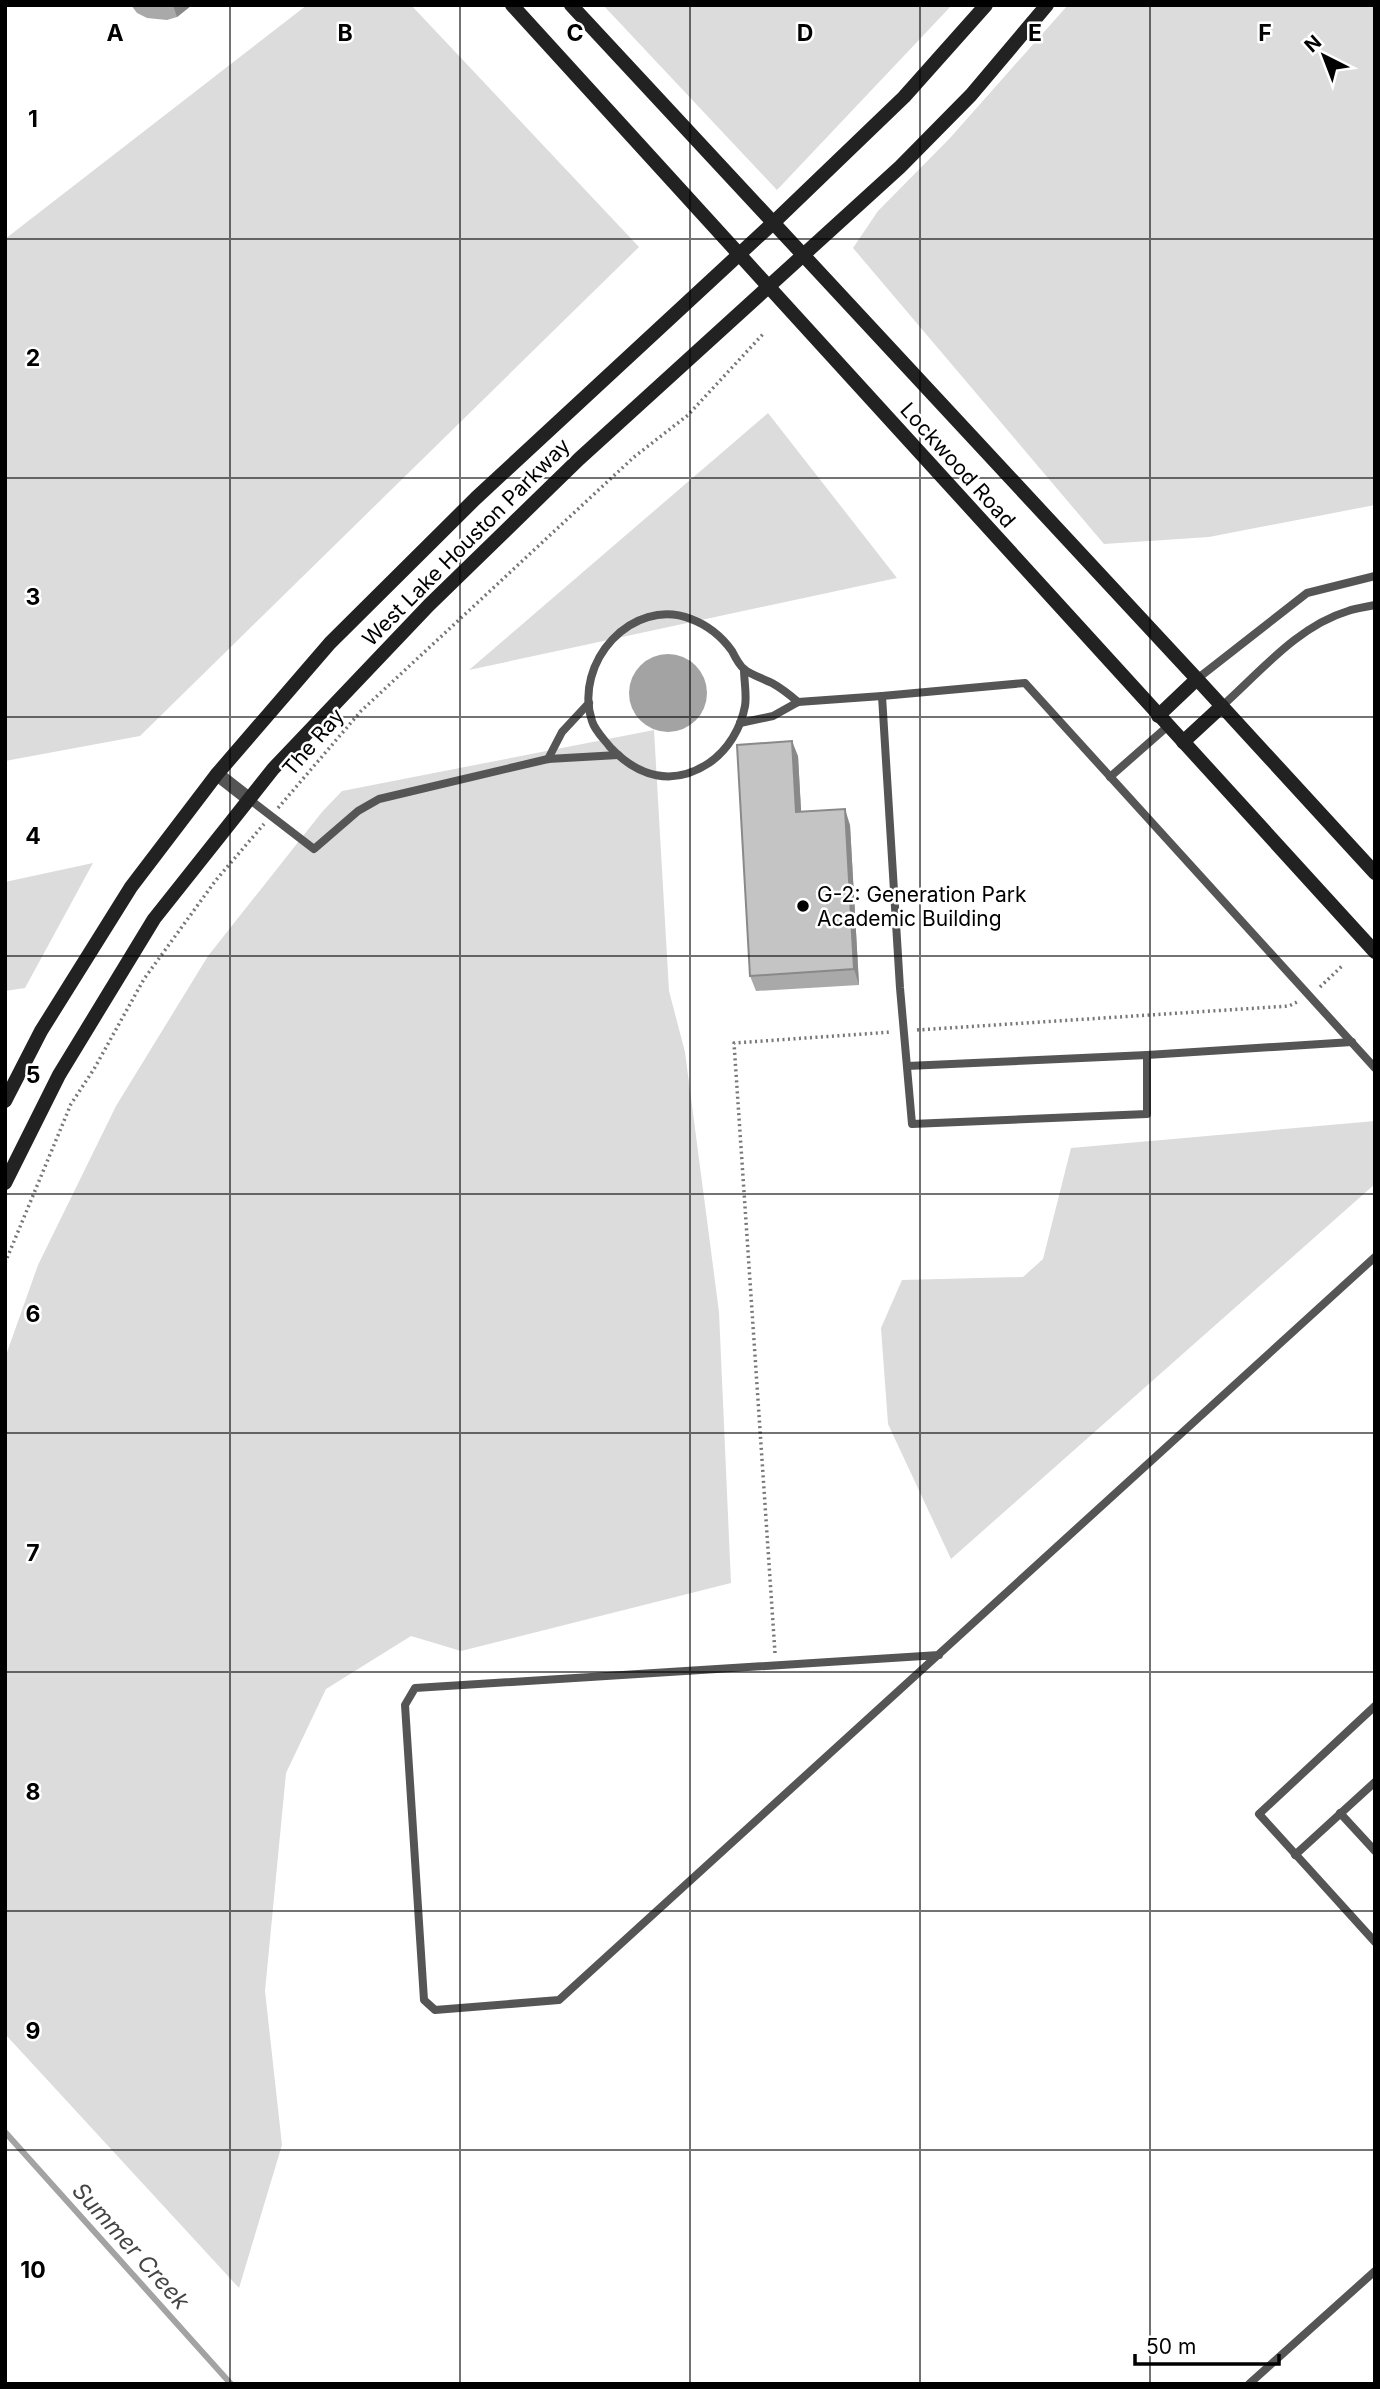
<svg xmlns="http://www.w3.org/2000/svg" width="1380" height="2389" font-family="Inter,sans-serif">
	<rect width="100%" height="100%" fill="#fff"/>
	<!-- green -->
	<g fill="#dcdcdc">
		<path d="M 307,5 L 411,5 L 639,247 L 140,736 L 5,761 L 5,239 Z"/>
		<path d="M 603,5 L 952,5 L 777,190 Z"/>
		<path d="M 1068,5 L 1375,5 L 1375,505 L 1209,537 L 1104,544 L 853,248 L 878,211 L 950,138 Z"/>
		<path d="M 768,413 L 897,578 L 469,670 Z"/>
		<path d="M 654,730 L 669,991 L 685,1052 L 719,1312 L 731,1583 L 461,1651 L 411,1636 L 326,1689 L 286,1773 L 265,1991 L 282,2145 L 239,2288 L 5,2034 L 5,1358 L 38,1265 L 116,1106 L 208,956 L 322,812 L 342,791 Z"/>
		<path d="M 93,863 L 25,988 L 5,991 L 5,882 Z"/>
		<path d="M 1375,1121 L 1375,1184 L 951,1559 L 888,1424 L 881,1328 L 902,1280 L 1023,1277 L 1043,1259 L 1071,1148 Z"/>
	</g>
	<!-- water -->
	<circle fill="#a3a3a3" cx="668" cy="693" r="39"/>
	<g fill="none" stroke-linecap="round" stroke-linejoin="round">
		<!-- stream -->
		<path stroke="#a3a3a3" stroke-width="6" d="M 5,2132 L 231,2384"/>
		<!-- path -->
		<g stroke="#777" stroke-width="3.5" stroke-dasharray="2 3.5" stroke-linecap="butt">
			<path d="M 278,808 L 361,711 L 634,457 L 688,415 L 764,333"/>
			<path d="M 1320,987 L 1342,966"/>
			<path d="M 917,1030 L 1289,1006 L 1299,1001"/>
			<path d="M 5,1263 L 71,1104 L 94,1069 L 144,979 L 216,880 L 264,824"/>
			<path d="M 775,1653 L 734,1043 L 892,1032"/>
		</g>
		<!-- service -->
		<g stroke="#555" stroke-width="8">
			<path d="M 744,669 C 744,681 747,695 745,706 C 741,728 728,750 709,763 C 673,787 638,777 610,747 C 604,739 595,731 592,721 C 573,663 632,596 691,619 C 707,625 722,637 732,651 C 735,657 739,665 744,669 C 751,675 764,679 772,683 C 781,688 790,695 798,702"/>
			<path d="M 1197,679 L 1307,593 L 1375,576"/>
			<path d="M 1222,706 C 1260,672 1298,626 1348,611 C 1357,608 1366,607 1375,605"/>
			<path d="M 740,723 L 773,716 L 798,702 L 882,696"/>
			<path d="M 548,759 L 562,732 L 589,703"/>
			<path d="M 1110,777 L 1168,726"/>
			<path d="M 249,799 L 314,849 L 358,811 L 379,799 L 548,759 L 618,755"/>
			<path d="M 1147,1055 L 1147,1114 L 912,1124 L 900,988 L 882,696 L 1025,683 L 1375,1068"/>
			<path d="M 907,1066 L 1147,1055 L 1352,1042"/>
			<path d="M 939,1655 L 415,1688 L 405,1705 L 424,2000 L 435,2010 L 559,2000 L 1375,1257"/>
			<path d="M 1375,1706 L 1259,1814 L 1375,1942"/>
			<path d="M 1340,1813 L 1375,1851"/>
			<path d="M 1295,1855 L 1375,1782"/>
			<path d="M 1249,2384 L 1375,2271"/>
		</g>
		<!-- minor -->
		<path stroke="#555" stroke-width="14" d="M 217,774 L 249,799"/>
		<!-- secondary -->
		<g stroke="#222" stroke-width="14">
			<path d="M 512,5 L 1375,952"/>
			<path d="M 571,5 L 1197,679 L 1375,873"/>
			<path d="M 1158,716 L 1197,679"/>
			<path d="M 1183,742 L 1222,706"/>
			<path d="M 5,1101 L 41,1031 L 131,887 L 217,774 L 330,643 L 476,498 L 773,223 L 904,97 L 986,5"/>
			<path d="M 5,1183 L 59,1075 L 154,919 L 273,769 L 429,605 L 579,459 L 900,167 L 971,95 L 1047,5"/>
		</g>
	</g>
	<!-- wall -->
	<g fill="#a9a9a9">
		<path d="M 131,5 L 192,5 L 177,17 L 167,20 L 147,18 L 137,13 Z"/>
		<path d="M 798,756 L 801,811 L 850,825 L 859,985 L 756,991 L 750,976 Z"/>
	</g>
	<!-- shaded-wall -->
	<g fill="#898989">
		<path d="M 173,5 L 192,5 L 177,17 Z"/>
		<path d="M 792,741 L 798,756 L 802,827 L 796,812 Z"/>
		<path d="M 845,809 L 850,825 L 859,985 L 854,969 Z"/>
	</g>
	<!-- building -->
	<path fill="#c4c4c4" stroke="#898989" stroke-width="2" d="M 792,741 L 796,812 L 845,809 L 854,969 L 750,976 L 737,745 Z"/>
	<!-- grid -->
	<path fill="none" stroke="#000" stroke-width="2" stroke-opacity="0.55" d="M 230,5 L 230,2384M 460,5 L 460,2384M 690,5 L 690,2384M 920,5 L 920,2384M 1150,5 L 1150,2384M 5,239 L 1375,239M 5,478 L 1375,478M 5,717 L 1375,717M 5,956 L 1375,956M 5,1194 L 1375,1194M 5,1433 L 1375,1433M 5,1672 L 1375,1672M 5,1911 L 1375,1911M 5,2150 L 1375,2150"/>
	<!-- markers -->
	<circle fill="#000" stroke="#fff" stroke-width="2.5" cx="803" cy="906" r="7"/>
	<g text-anchor="middle" dominant-baseline="central" stroke-width="5" stroke-linejoin="round" paint-order="stroke">
		<!-- street labels -->
		<g font-size="21" fill="#000" stroke="#fff">
			<text transform="translate(958 465) rotate(48)">Lockwood Road</text>
			<text transform="translate(466 542) rotate(-45)">West Lake Houston Parkway</text>
			<text transform="translate(313 742) rotate(-49)">The Ray</text>
		</g>
		<!-- poi labels -->
		<g font-size="21" fill="#000" stroke="#fff" text-anchor="start">
			<text x="817" y="894">G-2: Generation Park<tspan x="817" dy="24">Academic Building</tspan></text>
		</g>
		<!-- water labels -->
		<g font-size="23" font-style="italic" fill="#444" stroke="#fff">
			<text transform="translate(131 2246) rotate(48)">Summer Creek</text>
		</g>
	</g>
	<g font-size="23" text-anchor="middle" font-weight="bold" fill="#000" stroke="#fff" stroke-width="5" stroke-linejoin="round" paint-order="stroke">
		<text x="115" y="41">A</text>
		<text x="345" y="41">B</text>
		<text x="575" y="41">C</text>
		<text x="805" y="41">D</text>
		<text x="1035" y="41">E</text>
		<text x="1265" y="41">F</text>
		<text x="33" y="127">1</text>
		<text x="33" y="366">2</text>
		<text x="33" y="605">3</text>
		<text x="33" y="844">4</text>
		<text x="33" y="1083">5</text>
		<text x="33" y="1322">6</text>
		<text x="33" y="1561">7</text>
		<text x="33" y="1800">8</text>
		<text x="33" y="2039">9</text>
		<text x="33" y="2278">10</text>
	</g>
	<!-- border -->
	<rect width="1380" height="2389" fill="none" stroke="#000000" stroke-width="14"/>
	<!-- north arrow -->
	<g transform="translate(1324 56) rotate(318)" stroke="#ffffff" stroke-width="5" paint-order="stroke">
	<path d="M0-5L12 26L0 18L-12 26Z" fill="#000000"/>
	<text y="-10" font-size="19" font-weight="bold" text-anchor="middle" fill="#000000">N</text>
	</g>
	<!-- scale -->
	<path d="M1135 2354v10h144v-10" fill="none" stroke="#000000" stroke-width="3.5"/>
	<text x="1146" y="2354" font-size="21" fill="#000000" stroke="#ffffff" stroke-width="5" paint-order="stroke">50 m</text>
</svg>
